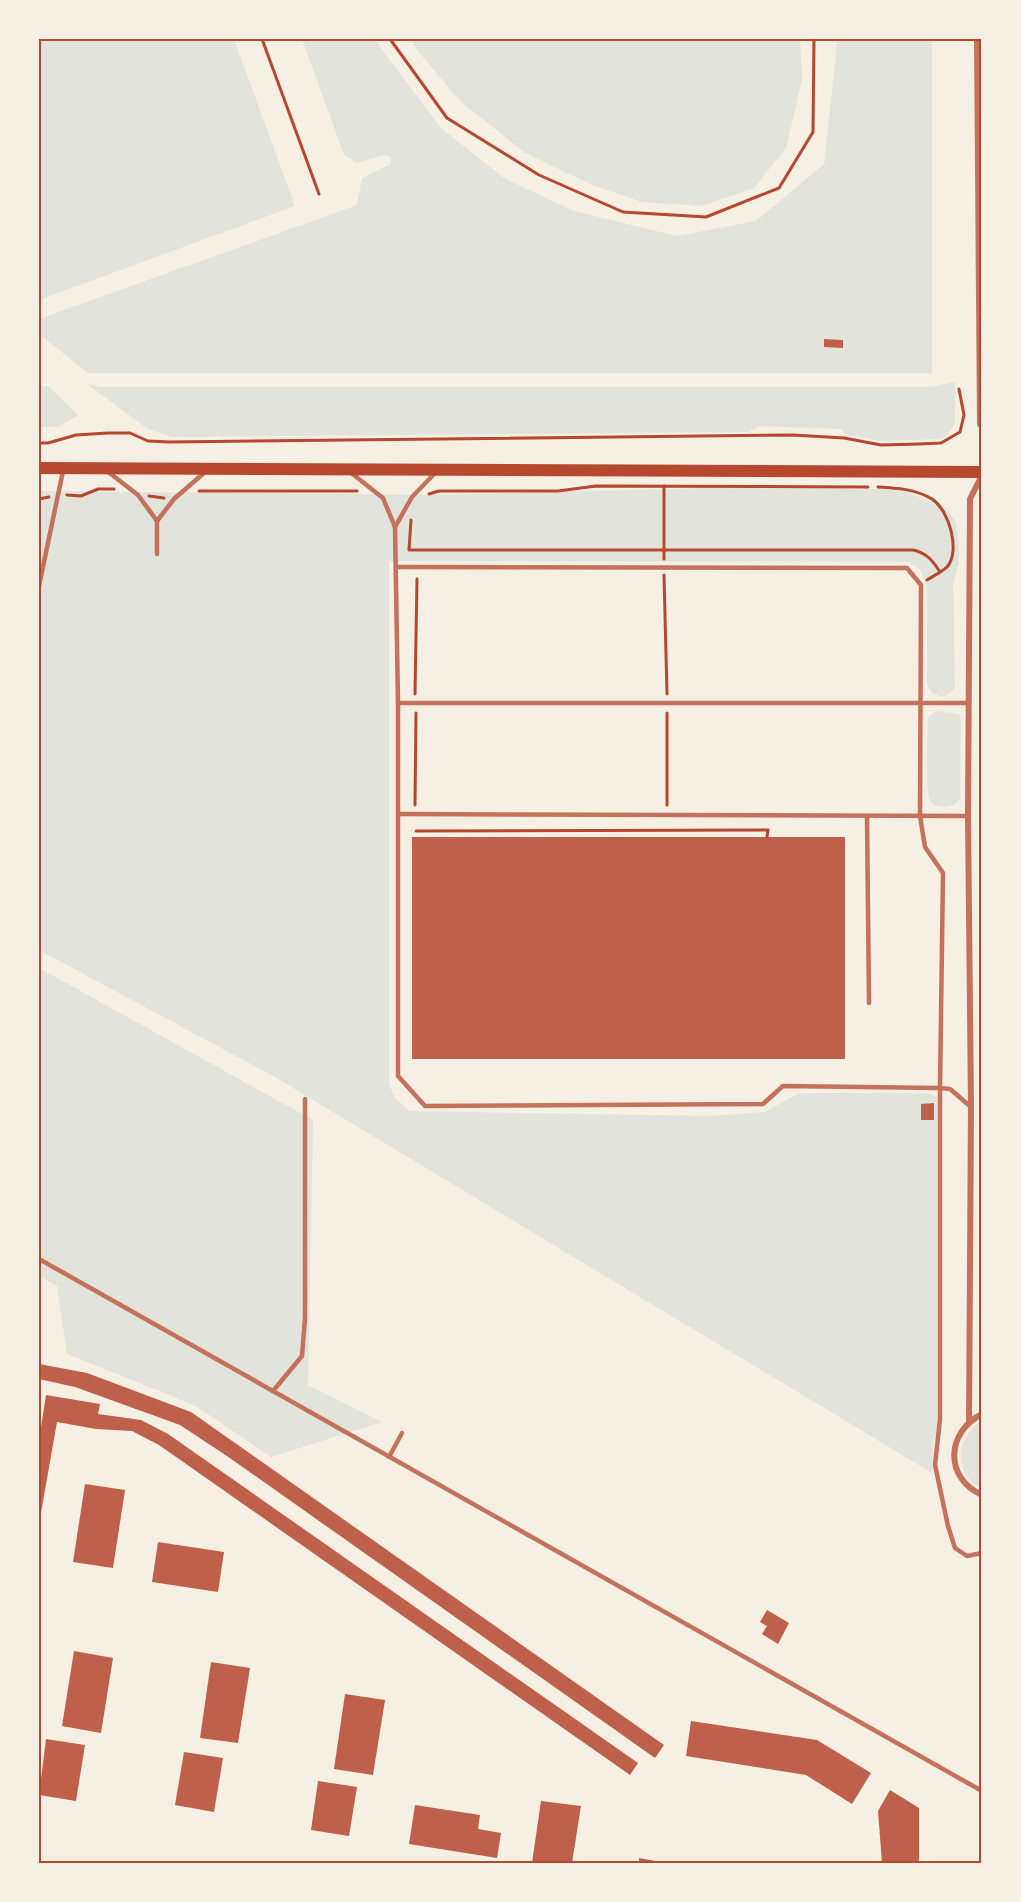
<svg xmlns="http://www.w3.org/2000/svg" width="1021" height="1902" font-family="'PT Serif',serif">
	<rect width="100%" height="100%" fill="#f6efe4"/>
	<!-- green -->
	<g fill="#e2e4dc">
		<path d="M 39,39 L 234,39 L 295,206 L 39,300 Z"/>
		<path d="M 302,39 L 374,39 L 441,128 L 504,178 L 574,211 L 677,236 L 756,221 L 824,164 L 837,44 L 835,39 L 932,39 L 932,373 L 88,373 L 39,334 L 39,319 L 357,205 L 362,178 L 391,164 L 391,157 L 384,155 L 357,163 L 344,155 Z"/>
		<path d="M 411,39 L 800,39 L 802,80 L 786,148 L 754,188 L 701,206 L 642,202 L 592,185 L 524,152 L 460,101 L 417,50 Z"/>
		<path d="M 955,382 L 955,425 L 942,439 L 880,441 L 845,434 L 841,429 L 758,426 L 749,432 L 172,437 L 148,429 L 87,384 L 100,387 L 929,387 Z"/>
		<path d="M 39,386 L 48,386 L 78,415 L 59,427 L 39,427 Z"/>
		<path d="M 706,488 L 881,489 L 907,492 L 946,508 L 955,520 L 959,541 L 959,563 L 953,584 L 955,688 L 949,694 L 942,697 L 932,693 L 927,684 L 927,586 L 920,570 L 909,562 L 389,561 L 389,1084 L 395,1098 L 410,1111 L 710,1116 L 765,1112 L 799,1093 L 927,1093 L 937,1097 L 937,1431 L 933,1442 L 932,1473 L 275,1077 L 39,950 L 39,491 L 442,495 Z"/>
		<path d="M 936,711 L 959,714 L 961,719 L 960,799 C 956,804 952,806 944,807 C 940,807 934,806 931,802 C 924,794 928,731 928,717 Z"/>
		<path d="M 39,968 L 313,1120 L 308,1385 L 382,1422 L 271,1457 L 196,1406 L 67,1354 L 57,1286 L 39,1276 Z"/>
		<path d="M 982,1420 L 982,1488 C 951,1474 956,1437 982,1420 Z"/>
	</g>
	<!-- building -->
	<g fill="#bf614a">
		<path d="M 824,339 L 843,340 L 843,348 L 824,347 Z"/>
		<rect x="412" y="837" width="433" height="222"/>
		<path d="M 934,1103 L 934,1120 L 921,1120 L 921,1104 Z"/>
		<path d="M 39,1364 L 87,1373 L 191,1412 L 664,1745 L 655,1758 L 227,1456 L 180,1425 L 75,1387 L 39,1379 Z"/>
		<path d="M 46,1395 L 100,1404 L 98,1414 L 141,1420 L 168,1434 L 638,1763 L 630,1775 L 159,1445 L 132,1431 L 96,1429 L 57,1422 L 39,1524 L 39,1440 Z"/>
		<path d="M 85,1484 L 125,1490 L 113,1568 L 73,1562 Z"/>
		<path d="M 158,1542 L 224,1552 L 218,1592 L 152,1582 Z"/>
		<path d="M 767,1610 L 789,1623 L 778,1644 L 762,1634 L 767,1626 L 760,1622 Z"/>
		<path d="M 74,1651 L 113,1658 L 101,1733 L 62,1726 Z"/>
		<path d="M 211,1662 L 250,1668 L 238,1743 L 200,1738 Z"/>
		<path d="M 345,1694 L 385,1700 L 373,1775 L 334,1769 Z"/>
		<path d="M 691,1721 L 817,1740 L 871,1773 L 852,1804 L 806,1775 L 686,1756 Z"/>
		<path d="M 46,1739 L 85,1745 L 76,1801 L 39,1795 Z"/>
		<path d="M 184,1752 L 223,1758 L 214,1812 L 175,1805 Z"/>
		<path d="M 318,1781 L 357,1787 L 349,1836 L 311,1830 Z"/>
		<path d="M 890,1790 L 919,1808 L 919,1863 L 882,1863 L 878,1811 Z"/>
		<path d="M 541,1801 L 581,1806 L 572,1863 L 532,1863 Z"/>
		<path d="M 415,1805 L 480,1815 L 478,1829 L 501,1833 L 497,1858 L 409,1844 Z"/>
		<path d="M 639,1858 L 661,1862 L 661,1863 L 639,1863 Z"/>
	</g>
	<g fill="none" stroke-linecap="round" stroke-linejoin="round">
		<!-- path -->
		<g stroke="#b5482f" stroke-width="3">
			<path d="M 262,39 L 319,194"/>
			<path d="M 390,39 L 447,118 L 539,175 L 623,212 L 706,217 L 779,188 L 813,132 L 814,39"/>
			<path d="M 39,443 L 48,443 L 76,435 L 108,433 L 130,433 L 148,441 L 169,442 L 793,435 L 844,438 L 881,445 L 919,444 L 941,443 L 960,432 L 964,415 L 959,389"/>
			<path d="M 878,487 C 897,488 915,489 932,499 C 949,510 961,551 947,567 C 942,572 933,576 927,580"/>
			<path d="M 199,491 L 357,491"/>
			<path d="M 429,494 L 439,491 L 558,491 L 596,486 L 868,487"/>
			<path d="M 67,495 L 81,496 L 98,489 L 114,489"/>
			<path d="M 149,496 L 164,498"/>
			<path d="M 39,499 L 49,497"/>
			<path d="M 411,520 L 409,550 L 913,550 C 927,553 933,561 940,572"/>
			<path d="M 664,559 L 664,486"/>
			<path d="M 664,575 L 667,694"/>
			<path d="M 415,694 L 417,579"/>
			<path d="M 415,805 L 416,713"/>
			<path d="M 667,805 L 667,713"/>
			<path d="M 416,831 L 768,830 L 767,837"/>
		</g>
		<!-- service -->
		<g stroke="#c5725c" stroke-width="4.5">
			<path d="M 107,471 L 138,495 L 157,521 L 157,554"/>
			<path d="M 350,472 L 383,498 L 395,527 L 398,703 L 398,1076 L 425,1106 L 763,1104 L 783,1086 L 940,1088 L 950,1089 L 971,1107"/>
			<path d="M 157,521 L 174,499 L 205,472"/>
			<path d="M 395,527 L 412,497 L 436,472"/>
			<path d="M 397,567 L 907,568 L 921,585 L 920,816 L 925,847 L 943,873 L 940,1088 L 940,1419 L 935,1465 L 948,1526 L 955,1548 L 967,1556 L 982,1553"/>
			<path d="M 39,586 L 63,471"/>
			<path d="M 398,703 L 969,703"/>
			<path d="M 399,814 L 968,816"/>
			<path d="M 867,816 L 869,1003"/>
			<path d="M 39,1259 L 982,1791"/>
			<path d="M 273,1391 L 302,1356 L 305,1318 L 305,1099"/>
			<path d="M 389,1457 L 402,1433"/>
		</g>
		<!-- minor -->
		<g stroke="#c5725c" stroke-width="6">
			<path d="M 982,1414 C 946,1432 944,1478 982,1495"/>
			<path d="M 969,1422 L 971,1107 L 968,816 L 970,499 L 982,475"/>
		</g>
		<!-- tertiary -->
		<path stroke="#c5725c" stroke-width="10" d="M 979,39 L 982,424"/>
		<!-- secondary -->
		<path stroke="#b5482f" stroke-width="12" d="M 39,468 L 982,472"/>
	</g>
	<!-- border -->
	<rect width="1021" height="1902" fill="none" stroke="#f6efe4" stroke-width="81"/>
	<rect x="40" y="40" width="940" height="1822" fill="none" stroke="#b5482f" stroke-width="2"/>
</svg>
